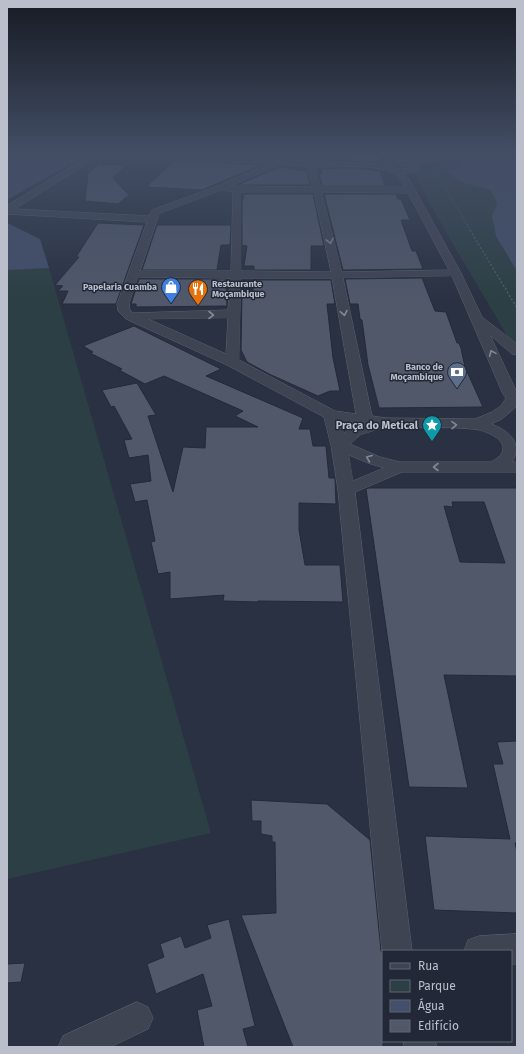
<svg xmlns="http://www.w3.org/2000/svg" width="524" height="1054" font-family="'Fira Sans',sans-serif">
	<rect width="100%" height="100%" fill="#293142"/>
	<!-- green -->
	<g fill="#2c3f44">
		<path d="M 487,156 L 517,156 L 517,346 L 507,336 C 476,281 442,229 414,173 L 432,166 Z"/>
		<path d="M 26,268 L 49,268 L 211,833 L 7,879 L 7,270 Z"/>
	</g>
	<!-- water -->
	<g fill="#434f6b">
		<path d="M 7,155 L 86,155 L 7,200 Z"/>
		<path d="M 488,160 L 517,163 L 517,271 L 496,236 L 492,216 L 497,203 L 491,190 C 478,186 456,184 449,171 L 474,162 Z"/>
		<path d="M 7,223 L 40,239 L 49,268 L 7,270 Z"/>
	</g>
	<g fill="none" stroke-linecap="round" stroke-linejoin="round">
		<!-- stream -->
		<path stroke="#434f6b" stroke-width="2.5" d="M 445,155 L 475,165"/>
	</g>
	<!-- building -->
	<g fill="#50586a" stroke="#242a39" fill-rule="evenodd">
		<path d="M 351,155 L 383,155 L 379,162 L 345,161 L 345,156 Z"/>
		<path d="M 175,160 L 261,165 L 202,190 L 146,187 Z"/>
		<path d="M 99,164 L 126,165 L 113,178 L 129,195 L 118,204 L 85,201 L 88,173 Z"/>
		<path d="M 280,167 L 307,171 L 310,185 L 237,185 Z"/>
		<path d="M 335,168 L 355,168 L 380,171 L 385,186 L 322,186 L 319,173 L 322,174 L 321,169 Z"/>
		<path d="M 242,194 L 313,194 L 324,246 L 311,246 L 311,270 L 254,270 L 254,266 L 244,266 L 247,246 L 242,245 L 242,202 L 244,196 Z"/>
		<path d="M 324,194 L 396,194 L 398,199 L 401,199 L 410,220 L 401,220 L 412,251 L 416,251 L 423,269 L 343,270 Z"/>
		<path d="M 98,223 L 144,225 L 116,304 L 62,304 L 68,291 L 58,291 L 63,286 L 55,285 L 79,257 L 76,257 Z"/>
		<path d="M 157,225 L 231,225 L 230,245 L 221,245 L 217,270 L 142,270 Z"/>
		<path d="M 422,278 L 435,311 L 446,312 L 457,343 L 459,343 L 461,348 L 465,367 L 483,407 L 379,408 L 368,365 L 362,320 L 360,319 L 358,304 L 350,304 L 345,279 Z"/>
		<path d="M 139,279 L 226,279 L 227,306 L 136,307 L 136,304 L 131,304 Z"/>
		<path d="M 253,280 L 331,280 L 335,304 L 327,304 L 333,358 L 340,391 L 330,391 L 318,396 L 269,374 L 247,362 L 241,350 L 242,293 L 253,293 Z"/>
		<path d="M 134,326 L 221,369 L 206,376 L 303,418 L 299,429 L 310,429 L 313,446 L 326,446 L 329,478 L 335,478 L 336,504 L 299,503 L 299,530 L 305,565 L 340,565 L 343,602 L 258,601 L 258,602 L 223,601 L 224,595 L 170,599 L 170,572 L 158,574 L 151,542 L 155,541 L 147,500 L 135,502 L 130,484 L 151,481 L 148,455 L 129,458 L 124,440 L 132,439 L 114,406 L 111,407 L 102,390 L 137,383 L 156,415 L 148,416 L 173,492 L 183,447 L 205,448 L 206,427 L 258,427 L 235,416 L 243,411 L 164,376 L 145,384 L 119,370 L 122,369 L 90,353 L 93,352 L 83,346 Z"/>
		<path d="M 369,488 L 517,488 L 517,676 L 444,675 L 468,788 L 409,787 L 366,489 ZM 452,502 L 484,502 L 505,563 L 460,562 L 444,506 L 453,507 Z"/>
		<path d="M 517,741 L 517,843 L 515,843 L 517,852 L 517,913 L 434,910 L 425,836 L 510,839 L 493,764 L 503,764 L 497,742 Z"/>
		<path d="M 251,800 L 327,804 L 370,840 L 381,951 L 383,954 L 383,1047 L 293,1047 L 241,915 L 276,913 L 275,842 L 272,842 L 272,836 L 261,834 L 261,821 L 252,821 Z"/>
		<path d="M 229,919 L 255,1026 L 243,1029 L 248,1047 L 204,1047 L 197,1010 L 212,1006 L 203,974 L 156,994 L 147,964 L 164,957 L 160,944 L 181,936 L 185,948 L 211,938 L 207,925 Z"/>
		<path d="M 25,963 L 21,982 L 7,983 L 7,964 Z"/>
	</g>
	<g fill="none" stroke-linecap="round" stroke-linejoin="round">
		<defs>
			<g id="minor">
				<path d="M 91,155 L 100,155 L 15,209 L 149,216 L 152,210 L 214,187 L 268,164 L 138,157 L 134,155 L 181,155 L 278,160 L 282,155 L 290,155 L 286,160 L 384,164 L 398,160 L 406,161 L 446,155 L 465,155 L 461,157 L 417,164 L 421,168 L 420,170 L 404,174 L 409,179 L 461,273 L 482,317 L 517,344 L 517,355 L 512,354 L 490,335 L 517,393 L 517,406 L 502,419 L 491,424 C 508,430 524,443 512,462 L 517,462 L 517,472 L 402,472 L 355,492 L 412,951 L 383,951 L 383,953 L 382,951 L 338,490 L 331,445 L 324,417 L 227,365 L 126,319 L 118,311 L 117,304 L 147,222 L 7,214 L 7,206 ZM 398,164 L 410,167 L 412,168 L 401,169 L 389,167 ZM 280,165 L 307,166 L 312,187 L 230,186 ZM 315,167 C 336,167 375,164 393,173 C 399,176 402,182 405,187 L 321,187 ZM 222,190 L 233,192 L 231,271 L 140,271 L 159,214 ZM 241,192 L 314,192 L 331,272 L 241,271 ZM 322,192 L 408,193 L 449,270 L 342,272 ZM 452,276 L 503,394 L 506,398 L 501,406 L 492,412 L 475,419 L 386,418 L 372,416 L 343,278 ZM 138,277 L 230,278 L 228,310 L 133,313 L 130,310 L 129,304 ZM 241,278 L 332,278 L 356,414 L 335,411 L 239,360 ZM 228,318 L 226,354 L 148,319 ZM 340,421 L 364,424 L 350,429 L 344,433 ZM 385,427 C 414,429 443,426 472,429 C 481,429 504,437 503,449 C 502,456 496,459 491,462 L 400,462 L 380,457 L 350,444 L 360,435 ZM 349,455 L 368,463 L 384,468 L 353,481 Z"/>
				<path d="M 517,934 L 517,964 L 511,964 L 511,951 L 464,951 L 468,940 L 479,936 Z"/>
				<path d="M 137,1002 L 148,1007 L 153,1018 L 148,1029 L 110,1047 L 58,1047 L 63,1036 Z"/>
				<path d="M 403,1041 L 435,1041 L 437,1047 L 405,1047 Z"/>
			</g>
		</defs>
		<!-- minor casing -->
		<use href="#minor" stroke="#5c616f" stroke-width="1"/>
		<!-- path-far1 -->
		<g stroke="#4c5c61" stroke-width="1" stroke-dasharray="1.5 1.5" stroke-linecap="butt">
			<path d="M 472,160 L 493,158 L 517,162"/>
			<path d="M 434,170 L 471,231"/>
		</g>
		<!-- path -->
		<path stroke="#4c5c61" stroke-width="1.5" stroke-dasharray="2 2" stroke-linecap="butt" d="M 470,230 L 517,308"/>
		<!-- minor -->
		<use href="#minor" fill="#3e4452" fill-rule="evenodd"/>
	</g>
	<!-- one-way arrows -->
	<defs><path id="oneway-chevron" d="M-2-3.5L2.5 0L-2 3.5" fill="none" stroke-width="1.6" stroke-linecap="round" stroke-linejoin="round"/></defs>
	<g stroke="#838895">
		<use href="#oneway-chevron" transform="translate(330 241) rotate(77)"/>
		<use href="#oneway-chevron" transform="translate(344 313) rotate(79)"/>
		<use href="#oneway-chevron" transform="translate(211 315)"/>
		<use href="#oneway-chevron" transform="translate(492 353) rotate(-114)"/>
		<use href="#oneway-chevron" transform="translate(454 425) rotate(-1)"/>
		<use href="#oneway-chevron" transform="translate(369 458) rotate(-158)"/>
		<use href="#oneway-chevron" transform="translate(436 467) rotate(-180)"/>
	</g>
	<!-- sky -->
	<linearGradient id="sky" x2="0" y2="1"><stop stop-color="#171b24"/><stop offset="0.51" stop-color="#434e65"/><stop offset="1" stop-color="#434e65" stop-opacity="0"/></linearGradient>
	<rect width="524" height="302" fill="url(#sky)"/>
	<!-- icons -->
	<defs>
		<symbol id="shop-pin" viewBox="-11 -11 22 30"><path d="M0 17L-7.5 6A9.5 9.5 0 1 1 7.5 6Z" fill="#3f7fe0" stroke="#222837"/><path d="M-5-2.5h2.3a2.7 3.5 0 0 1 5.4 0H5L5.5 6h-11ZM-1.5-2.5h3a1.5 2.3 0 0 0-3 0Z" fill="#fff"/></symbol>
		<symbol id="restaurant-pin" viewBox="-11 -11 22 30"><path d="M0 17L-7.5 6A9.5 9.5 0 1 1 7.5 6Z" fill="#e8710a" stroke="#222837"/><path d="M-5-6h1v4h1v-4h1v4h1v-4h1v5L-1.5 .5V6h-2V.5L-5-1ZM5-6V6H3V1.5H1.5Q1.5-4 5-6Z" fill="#fff"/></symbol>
		<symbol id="bank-pin" viewBox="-11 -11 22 30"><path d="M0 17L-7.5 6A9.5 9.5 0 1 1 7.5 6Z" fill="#5c6f8a" stroke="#222837"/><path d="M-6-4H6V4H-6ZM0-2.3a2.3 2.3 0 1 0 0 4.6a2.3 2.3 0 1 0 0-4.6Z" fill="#fff"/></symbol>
		<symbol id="sight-pin" viewBox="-11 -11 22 30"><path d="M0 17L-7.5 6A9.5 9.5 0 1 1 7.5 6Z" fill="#0f9aa8" stroke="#222837"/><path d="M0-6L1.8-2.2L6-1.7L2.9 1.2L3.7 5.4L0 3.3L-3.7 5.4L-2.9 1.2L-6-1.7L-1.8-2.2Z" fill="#fff"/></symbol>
	</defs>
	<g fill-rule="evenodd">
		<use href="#shop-pin" x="160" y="276" width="22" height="30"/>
		<use href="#restaurant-pin" x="187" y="278" width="22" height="30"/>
		<use href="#bank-pin" x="446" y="361" width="22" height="30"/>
		<use href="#sight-pin" x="421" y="414" width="22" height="30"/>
	</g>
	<g text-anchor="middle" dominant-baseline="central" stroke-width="3" stroke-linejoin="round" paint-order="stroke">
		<!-- far-poi labels -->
		<g font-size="9" font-weight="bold" fill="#bbbfcb" stroke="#222837" text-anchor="end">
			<text x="212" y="284" text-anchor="start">Restaurante<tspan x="212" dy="10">Moçambique</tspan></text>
			<text x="157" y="287">Papelaria Cuamba</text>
			<text x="443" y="367">Banco de<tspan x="443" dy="10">Moçambique</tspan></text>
		</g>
		<!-- poi labels -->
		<g font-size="11" font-weight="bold" fill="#bbbfcb" stroke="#222837" text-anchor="end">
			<text x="418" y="425">Praça do Metical</text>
		</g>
	</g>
	<!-- border -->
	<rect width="524" height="1054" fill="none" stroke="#bbbfcb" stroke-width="16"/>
	<!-- legend -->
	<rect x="382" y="950" width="130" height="92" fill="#222837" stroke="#5f6472"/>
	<rect x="390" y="963" width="20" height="6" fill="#3e4452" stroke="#5f6472"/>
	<text x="418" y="970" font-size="12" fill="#bbbfcb">Rua</text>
	<rect x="390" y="980" width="20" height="12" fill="#2c3f44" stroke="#5f6472"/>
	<text x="418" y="990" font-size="12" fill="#bbbfcb">Parque</text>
	<rect x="390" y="1000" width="20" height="12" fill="#434f6b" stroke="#5f6472"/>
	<text x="418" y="1010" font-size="12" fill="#bbbfcb">Água</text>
	<rect x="390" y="1020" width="20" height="12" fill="#50586a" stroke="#5f6472"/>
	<text x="418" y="1030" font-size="12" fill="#bbbfcb">Edifício</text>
</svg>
